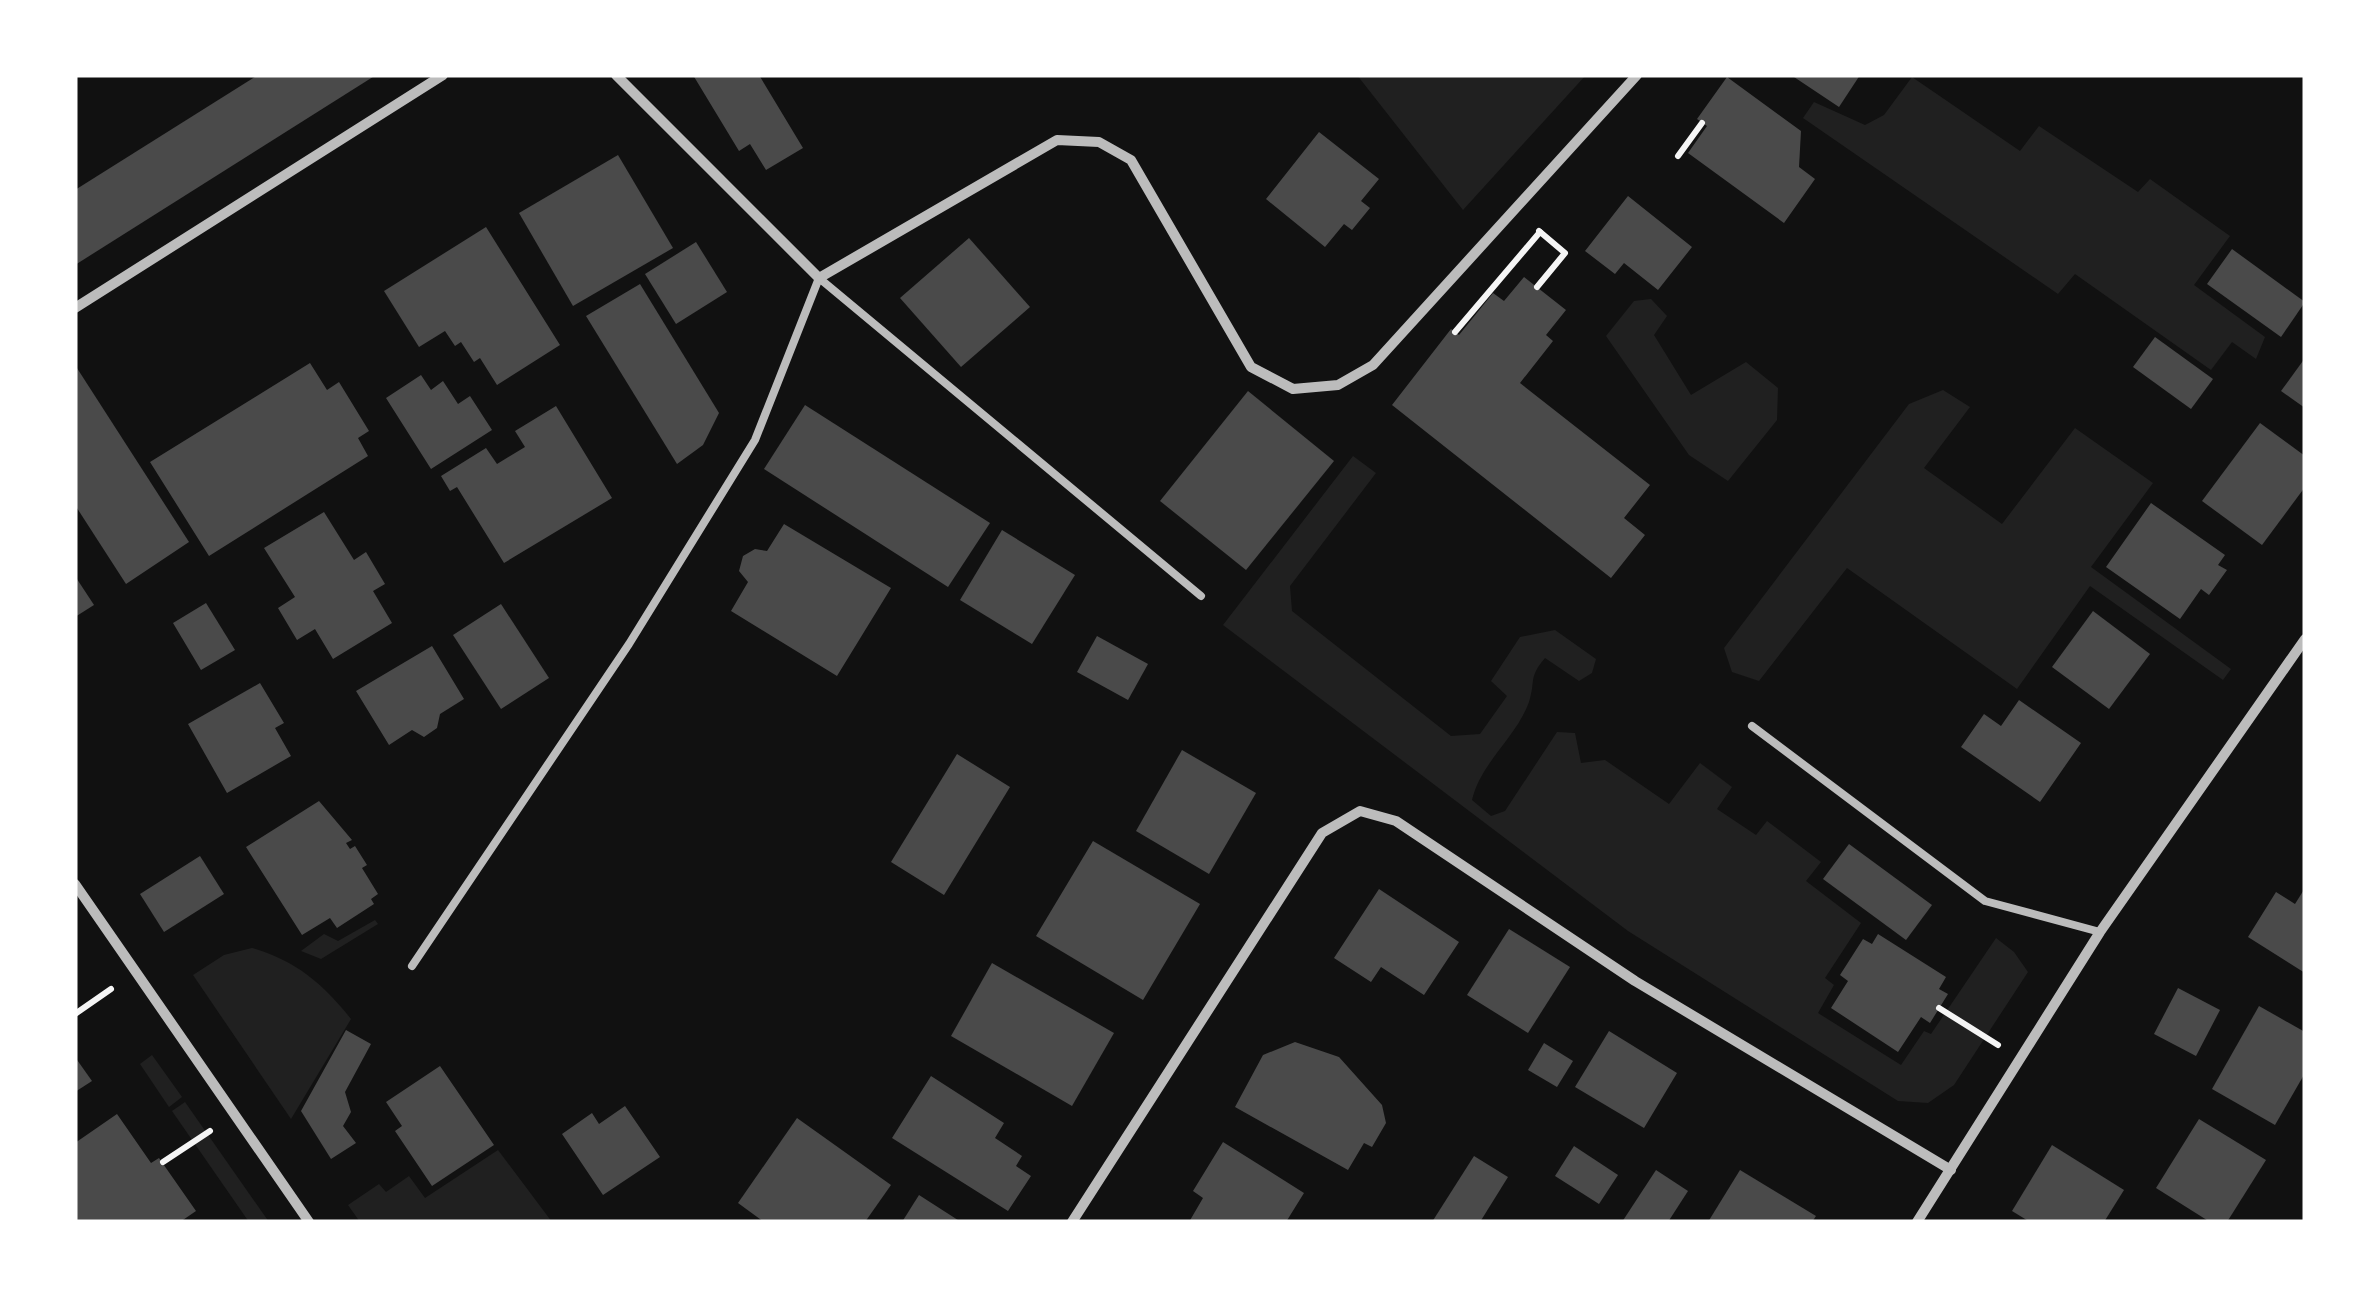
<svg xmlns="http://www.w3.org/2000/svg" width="2380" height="1297" font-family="'Sofia Sans Condensed',sans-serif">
	<rect width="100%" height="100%" fill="#111"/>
	<!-- green -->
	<g fill="#202020">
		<path d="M 1357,75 L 1586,75 L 1463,210 Z"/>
		<path d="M 1912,77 L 2020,151 L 2039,126 L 2138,192 L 2150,179 L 2230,236 L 2194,285 L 2265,337 L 2256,359 L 2232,342 L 2211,370 L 2075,274 L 2058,294 L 1803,118 L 1814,102 L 1865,125 L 1884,115 Z"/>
		<path d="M 1651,299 L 1667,316 L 1654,335 L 1691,395 L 1746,362 L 1778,388 L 1777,420 L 1728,481 L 1689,455 L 1606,336 L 1634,301 Z"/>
		<path d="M 1943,390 L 1970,407 L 1924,468 L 2002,524 L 2075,428 L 2153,483 L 2091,567 L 2231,669 L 2223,680 L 2090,586 L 2017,689 L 1847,568 L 1759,681 L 1732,672 L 1724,648 L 1909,404 Z"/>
		<path d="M 1353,456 L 1376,473 L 1290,586 L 1292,611 L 1451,736 L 1480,734 L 1507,696 L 1491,681 L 1520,637 L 1555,630 L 1596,659 L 1592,673 L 1579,681 L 1545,658 C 1528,678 1536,680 1529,702 C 1516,738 1481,762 1472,800 L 1491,816 L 1505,811 L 1557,732 L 1575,733 L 1581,763 L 1605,760 L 1669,804 L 1700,763 L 1732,787 L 1717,809 L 1756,835 L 1767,821 L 1821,862 L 1806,881 L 1861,923 L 1825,978 L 1834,985 L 1818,1013 L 1901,1065 L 1924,1031 L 1931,1034 L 1996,938 L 2014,952 L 2028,972 L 1954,1085 L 1928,1103 L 1898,1101 L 1628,931 L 1223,625 Z"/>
		<path d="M 375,920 L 378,924 L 321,959 L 301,951 L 324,934 L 338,941 Z"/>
		<path d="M 252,948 C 296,961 322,983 351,1019 L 291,1119 L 193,975 L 224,955 Z"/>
		<path d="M 152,1055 L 182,1097 L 169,1107 L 140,1064 Z"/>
		<path d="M 185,1102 L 269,1222 L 249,1222 L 172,1111 Z"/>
		<path d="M 498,1150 L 552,1222 L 360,1222 L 348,1205 L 379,1184 L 386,1192 L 409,1176 L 425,1198 Z"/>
	</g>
	<!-- building -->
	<g fill="#4a4a4a">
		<path d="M 258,75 L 376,75 L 75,265 L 75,190 Z"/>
		<path d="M 693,75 L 759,75 L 803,148 L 766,170 L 750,144 L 739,151 Z"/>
		<path d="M 1791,75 L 1860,75 L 1839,107 Z"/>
		<path d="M 1727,77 L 1801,131 L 1799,167 L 1815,179 L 1784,223 L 1688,153 L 1707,126 L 1697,119 Z"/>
		<path d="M 1319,132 L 1379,179 L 1361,201 L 1370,208 L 1352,230 L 1344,224 L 1325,247 L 1266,199 Z"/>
		<path d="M 618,155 L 673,248 L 573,306 L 519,213 Z"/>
		<path d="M 1628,196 L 1692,247 L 1658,290 L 1624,263 L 1615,274 L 1585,251 Z"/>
		<path d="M 486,227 L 560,345 L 497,385 L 480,358 L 474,362 L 461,342 L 455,346 L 445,331 L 419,347 L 384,291 Z"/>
		<path d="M 969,238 L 1030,307 L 961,367 L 900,298 Z"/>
		<path d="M 696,242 L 727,292 L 676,324 L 645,274 Z"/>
		<path d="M 2232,249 L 2305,302 L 2281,337 L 2207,284 Z"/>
		<path d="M 1524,277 L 1566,310 L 1546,335 L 1553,341 L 1520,383 L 1650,485 L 1624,518 L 1645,535 L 1611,578 L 1392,405 L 1451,329 L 1459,335 L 1493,293 L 1504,301 Z"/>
		<path d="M 640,284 L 719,413 L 703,445 L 677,464 L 586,316 Z"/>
		<path d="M 2155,337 L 2213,379 L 2191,409 L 2133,367 Z"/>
		<path d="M 2305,358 L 2305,408 L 2281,391 Z"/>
		<path d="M 310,363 L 327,390 L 339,382 L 369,431 L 358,438 L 368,456 L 209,556 L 150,462 Z"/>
		<path d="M 75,365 L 189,542 L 126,584 L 75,505 Z"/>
		<path d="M 421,375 L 431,390 L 443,381 L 458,404 L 470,396 L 492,430 L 431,469 L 386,398 Z"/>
		<path d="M 1248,391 L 1334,461 L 1246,570 L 1160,501 Z"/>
		<path d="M 805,405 L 990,523 L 948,587 L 764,469 Z"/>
		<path d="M 556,406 L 612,498 L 504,563 L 457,487 L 450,491 L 441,476 L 486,448 L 497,464 L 525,447 L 515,431 Z"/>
		<path d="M 2260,423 L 2305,456 L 2305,487 L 2262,545 L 2202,501 Z"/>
		<path d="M 2151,503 L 2225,555 L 2218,565 L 2227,570 L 2209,595 L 2201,589 L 2180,619 L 2106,567 Z"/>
		<path d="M 324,512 L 354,560 L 366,552 L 385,584 L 373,591 L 392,623 L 333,659 L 315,629 L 297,640 L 278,608 L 295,597 L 264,548 Z"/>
		<path d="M 784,524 L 891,588 L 837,676 L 731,611 L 748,582 L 739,571 L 743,556 L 755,549 L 767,551 Z"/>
		<path d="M 1002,530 L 1075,575 L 1032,644 L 960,600 Z"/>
		<path d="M 75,576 L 94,605 L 75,617 Z"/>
		<path d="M 206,603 L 235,650 L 201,670 L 173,623 Z"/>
		<path d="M 501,604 L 549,678 L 501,709 L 453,635 Z"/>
		<path d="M 2093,611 L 2150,654 L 2109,709 L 2052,667 Z"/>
		<path d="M 1097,636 L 1148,664 L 1128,700 L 1077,672 Z"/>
		<path d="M 432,646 L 464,699 L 440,714 L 437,728 L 424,737 L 412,730 L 389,745 L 356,691 Z"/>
		<path d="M 260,683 L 284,723 L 275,728 L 291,756 L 227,793 L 188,724 Z"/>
		<path d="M 2019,700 L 2081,743 L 2040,802 L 1961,747 L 1984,714 L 2001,726 Z"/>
		<path d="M 1182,750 L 1256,793 L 1209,874 L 1136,831 Z"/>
		<path d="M 957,754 L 1010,787 L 944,895 L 891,862 Z"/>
		<path d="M 319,801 L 352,840 L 346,843 L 350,849 L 355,846 L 367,865 L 362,868 L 378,894 L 371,899 L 374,904 L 337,928 L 330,918 L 302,935 L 246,847 Z"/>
		<path d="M 1093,841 L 1200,904 L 1143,1000 L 1036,936 Z"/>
		<path d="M 1849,844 L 1932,905 L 1906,940 L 1823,879 Z"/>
		<path d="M 200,856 L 224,894 L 164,932 L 140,894 Z"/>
		<path d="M 2305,888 L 2305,973 L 2248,937 L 2276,892 L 2295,904 Z"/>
		<path d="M 1379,889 L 1459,942 L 1424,995 L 1381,967 L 1371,982 L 1334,958 Z"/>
		<path d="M 1509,929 L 1570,967 L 1528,1033 L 1467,995 Z"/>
		<path d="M 1878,934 L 1946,977 L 1939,989 L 1948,994 L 1930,1023 L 1921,1017 L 1898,1052 L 1831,1008 L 1848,981 L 1840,975 L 1863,939 L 1872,944 Z"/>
		<path d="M 992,963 L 1114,1033 L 1072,1106 L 951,1036 Z"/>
		<path d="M 2178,988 L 2220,1010 L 2196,1056 L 2154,1034 Z"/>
		<path d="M 2259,1006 L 2305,1032 L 2305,1073 L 2275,1125 L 2212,1089 Z"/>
		<path d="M 346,1030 L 371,1044 L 345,1092 L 351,1112 L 343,1126 L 356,1143 L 331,1159 L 301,1111 Z"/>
		<path d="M 1609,1031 L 1677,1073 L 1644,1128 L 1575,1087 Z"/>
		<path d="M 1295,1042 L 1339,1057 L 1382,1105 L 1386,1123 L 1372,1147 L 1364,1143 L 1348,1170 L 1235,1107 L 1263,1055 Z"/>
		<path d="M 1544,1043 L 1573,1061 L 1557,1087 L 1528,1070 Z"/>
		<path d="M 75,1057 L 92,1081 L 75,1092 Z"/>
		<path d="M 440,1066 L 494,1145 L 432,1186 L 395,1131 L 402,1126 L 386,1102 Z"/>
		<path d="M 931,1076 L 1004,1123 L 995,1138 L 1022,1156 L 1016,1166 L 1031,1176 L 1008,1211 L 892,1138 Z"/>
		<path d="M 625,1106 L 660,1157 L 603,1195 L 562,1134 L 592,1113 L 599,1124 Z"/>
		<path d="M 117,1114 L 151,1163 L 159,1158 L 196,1211 L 180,1222 L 75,1222 L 75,1143 Z"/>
		<path d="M 797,1118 L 891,1185 L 865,1222 L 764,1222 L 738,1203 Z"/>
		<path d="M 2199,1119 L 2266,1160 L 2227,1222 L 2210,1222 L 2156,1188 Z"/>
		<path d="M 1223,1142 L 1304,1193 L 1286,1222 L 1189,1222 L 1203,1198 L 1193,1191 Z"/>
		<path d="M 2052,1145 L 2124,1190 L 2104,1222 L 2030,1222 L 2012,1211 Z"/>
		<path d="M 1574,1146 L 1618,1175 L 1599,1204 L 1555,1176 Z"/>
		<path d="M 1474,1156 L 1508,1177 L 1480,1222 L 1432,1222 Z"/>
		<path d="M 1656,1170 L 1688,1191 L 1668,1222 L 1622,1222 Z"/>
		<path d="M 1740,1170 L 1816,1216 L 1812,1222 L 1708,1222 Z"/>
		<path d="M 919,1195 L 961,1222 L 902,1222 Z"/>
	</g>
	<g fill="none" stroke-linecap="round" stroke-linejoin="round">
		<!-- path -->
		<g stroke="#f5f5f5" stroke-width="6">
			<path d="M 1678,156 L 1702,123"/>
			<path d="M 1537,287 L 1565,253 L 1539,231"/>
			<path d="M 1455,332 L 1540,232"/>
			<path d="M 1939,1008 L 1998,1045"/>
			<path d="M 75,1014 L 111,989"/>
			<path d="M 163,1162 L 210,1131"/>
		</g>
		<!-- service -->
		<g stroke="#bcbcbc" stroke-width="8">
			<path d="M 1752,726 L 1985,901 L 2100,932"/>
			<path d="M 412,966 L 629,644 L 755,440 L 819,278 L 1201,596"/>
		</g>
		<!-- minor -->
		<g stroke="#bcbcbc" stroke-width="10">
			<path d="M 616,75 L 819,278 L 1057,140 L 1099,142 L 1131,160 L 1251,367 L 1293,389 L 1338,385 L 1373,365 L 1637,75"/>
			<path d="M 75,308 L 443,75"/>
			<path d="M 75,884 L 309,1222"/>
			<path d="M 1072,1222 L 1322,833 L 1360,811 L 1396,821 L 1635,981 L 1951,1170"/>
			<path d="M 1917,1222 L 2100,932 L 2305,639"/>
		</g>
	</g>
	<!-- border -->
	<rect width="2380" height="1297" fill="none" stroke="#ffffff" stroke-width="155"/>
</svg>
